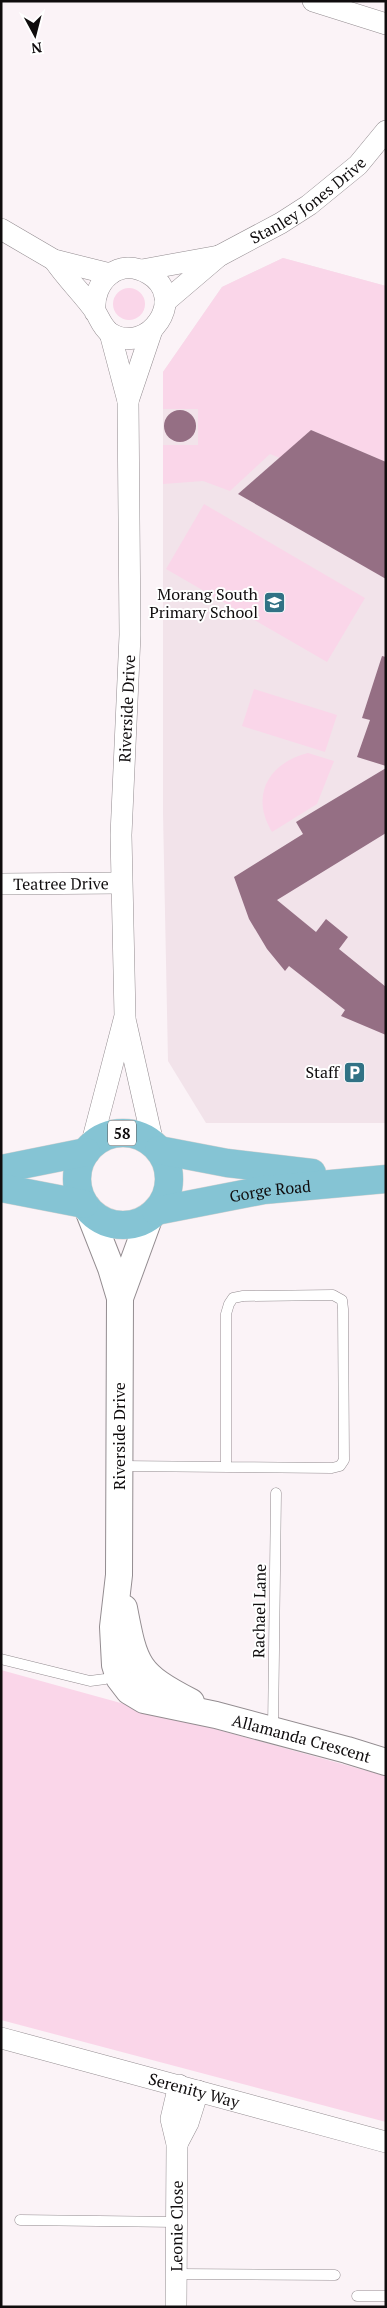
<svg xmlns="http://www.w3.org/2000/svg" width="387" height="2308" font-family="'PT Serif',serif">
	<rect width="100%" height="100%" fill="#fbf3f7"/>
	<!-- built -->
	<path fill="#f2e3ea" d="M 283,258 L 386,286 L 386,1123 L 206,1123 L 168,1061 L 163,813 L 163,372 L 222,287 Z"/>
	<!-- green -->
	<g fill="#fad6e9">
		<path d="M 283,258 L 386,286 L 386,462 L 311,430 L 280,458 L 270,454 L 230,491 L 203,481 L 163,484 L 163,445 L 198,445 L 198,409 L 163,409 L 163,372 L 222,287 Z"/>
		<circle cx="129" cy="304" r="16"/>
		<path d="M 204,504 L 365,598 L 327,662 L 166,569 Z"/>
		<path d="M 254,689 L 337,715 L 325,752 L 242,726 Z"/>
		<path d="M 308,753 L 334,761 L 317,804 L 272,832 C 250,796 268,763 308,753 Z"/>
		<path d="M 1,1670 L 386,1776 L 386,2122 L 1,2020 Z"/>
	</g>
	<!-- building -->
	<g fill="#956f84">
		<circle cx="180" cy="426" r="16"/>
		<path d="M 311,430 L 386,462 L 386,579 L 238,494 Z"/>
		<path d="M 382,656 L 386,657 L 386,766 L 357,757 L 370,720 L 362,718 Z"/>
		<path d="M 386,768 L 386,833 L 277,900 L 316,932 L 326,919 L 348,937 L 339,949 L 386,987 L 386,1035 L 341,1016 L 345,1010 L 289,966 L 285,971 L 267,949 L 249,919 L 234,877 L 303,834 L 296,822 Z"/>
	</g>
	<g fill="none" stroke-linecap="round" stroke-linejoin="round">
		<defs>
			<g id="service">
				<path d="M 120,1466 L 332,1468 L 340,1466 L 344,1460 L 343,1309 L 342,1300 L 333,1295 L 243,1296 L 233,1298 L 229,1304 L 226,1314 L 226,1467"/>
				<path d="M 1,1659 L 90,1681 L 105,1679 L 117,1674"/>
				<path d="M 273,1729 L 276,1493"/>
				<path d="M 20,2220 L 176,2222"/>
				<path d="M 176,2274 L 335,2275"/>
				<path d="M 357,2296 L 386,2296"/>
			</g>
			<g id="minor">
				<path d="M 313,1 L 386,24"/>
				<path d="M 1,229 L 54,260 L 110,274"/>
				<path d="M 54,260 C 66,278 83,294 95,311 C 100,319 102,327 110,333 C 149,357 188,297 149,274 C 119,256 92,281 95,312"/>
				<path d="M 142,270 L 219,256"/>
				<path id="s1" d="M 165,302 L 219,256 L 281,223 L 309,205 L 358,165 L 386,131"/>
				<path d="M 128,401 L 152,330"/>
				<path id="s2" d="M 1,884 L 121,883"/>
				<path d="M 125,1019 L 153,1143"/>
				<path id="s3" d="M 91,1146 L 125,1016 L 121,835 L 130,635 L 128,401 L 110,333"/>
				<path id="s4" d="M 1,2038 L 386,2142"/>
				<path d="M 177,2144 L 188,2123 L 198,2091"/>
				<path id="s5" d="M 176,2307 L 177,2144 L 171,2119 L 179,2085"/>
			</g>
			<g id="tertiary">
				<path id="s6" d="M 87,1207 L 111,1268 L 120,1298 L 119,1575 L 113,1627 L 115,1665 L 119,1678 L 129,1691 L 144,1700 L 216,1715 L 347,1750 L 386,1762"/>
				<path d="M 120,1298 L 150,1216"/>
				<path d="M 124,1608 C 135,1666 137,1674 191,1702"/>
			</g>
			<g id="primary">
				<circle cx="123" cy="1179" r="46"/>
				<path d="M 159,1150 L 227,1163 L 312,1173"/>
				<path d="M 1,1169 L 86,1152"/>
				<path d="M 1,1188 L 84,1204"/>
				<path id="s7" d="M 156,1211 L 264,1190 L 386,1179"/>
			</g>
		</defs>
		<!-- service casing -->
		<use href="#service" stroke="#938c90" stroke-width="11"/>
		<!-- minor casing -->
		<use href="#minor" stroke="#938c90" stroke-width="22"/>
		<!-- tertiary casing -->
		<use href="#tertiary" stroke="#938c90" stroke-width="28"/>
		<!-- primary casing -->
		<use href="#primary" stroke="#d4d3d3" stroke-width="29"/>
		<!-- service -->
		<use href="#service" stroke="#fff" stroke-width="10"/>
		<!-- minor -->
		<use href="#minor" stroke="#fff" stroke-width="21"/>
		<!-- tertiary -->
		<use href="#tertiary" stroke="#fff" stroke-width="26"/>
		<!-- primary -->
		<use href="#primary" stroke="#85c4d4" stroke-width="28"/>
	</g>
	<!-- icons -->
	<defs>
		<symbol id="school-square" viewBox="-11 -11 22 22"><rect x="-9" y="-9" width="18" height="18" rx="4" fill="#317285" stroke="#fff"/><path d="M0-5L7-2L0 1L-7-2ZM-4 1L0 2.5L4 1V4Q0 6-4 4Z" fill="#fff"/></symbol>
		<symbol id="parking-square" viewBox="-11 -11 22 22"><rect x="-9" y="-9" width="18" height="18" rx="4" fill="#317285" stroke="#fff"/><path d="M-3.5-5.5H1a3.5 3.5 0 0 1 0 7H-1V5.5H-3.5ZM-1-3.4V-.6H.8a1.4 1.4 0 0 0 0-2.8Z" fill="#fff"/></symbol>
	</defs>
	<g fill-rule="evenodd">
		<use href="#school-square" x="262" y="590" width="25" height="25"/>
		<use href="#parking-square" x="342" y="1060" width="25" height="25"/>
	</g>
	<g text-anchor="middle" dominant-baseline="central" stroke-width="4" stroke-linejoin="round" paint-order="stroke">
		<!-- shield labels -->
		<rect fill="#fff" stroke="#575556" stroke-width="1" x="108" y="1120.5" width="28" height="25" rx="4"/>
		<g font-size="15" font-weight="bold" fill="#0f0c0d">
			<text x="122" y="1133">58</text>
		</g>
		<!-- street labels -->
		<g font-size="16" fill="#0f0c0d" stroke="#fff">
			<text stroke="none"><textPath href="#s1" startOffset="176">Stanley Jones Drive</textPath></text>
			<text stroke="none"><textPath href="#s3" startOffset="442">Riverside Drive</textPath></text>
			<text stroke="none"><textPath href="#s2" startOffset="60">Teatree Drive</textPath></text>
			<text stroke="none"><textPath href="#s7" startOffset="116">Gorge Road</textPath></text>
			<text transform="translate(119 1436) rotate(-90)">Riverside Drive</text>
			<text transform="translate(259 1611) rotate(-89)">Rachael Lane</text>
			<text stroke="none"><textPath href="#s6" startOffset="674">Allamanda Crescent</textPath></text>
			<text stroke="none"><textPath href="#s4" startOffset="200">Serenity Way</textPath></text>
			<text stroke="none"><textPath href="#s5" startOffset="81">Leonie Close</textPath></text>
		</g>
		<!-- poi labels -->
		<g font-size="16" fill="#0f0c0d" stroke="#fff" text-anchor="end">
			<text x="258" y="594">Morang South<tspan x="258" dy="18">Primary School</tspan></text>
			<text x="339" y="1072">Staff</text>
		</g>
	</g>
	<!-- border -->
	<rect width="387" height="2308" fill="none" stroke="#0f0c0d" stroke-width="5"/>
	<!-- north arrow -->
	<g transform="translate(35 35) rotate(173)" stroke="#ffffff" stroke-width="4" paint-order="stroke">
	<path d="M0-4L9 19L0 12L-9 19Z" fill="#0f0c0d"/>
	<text y="-8" font-size="14" font-weight="bold" text-anchor="middle" fill="#0f0c0d">N</text>
	</g>
</svg>
